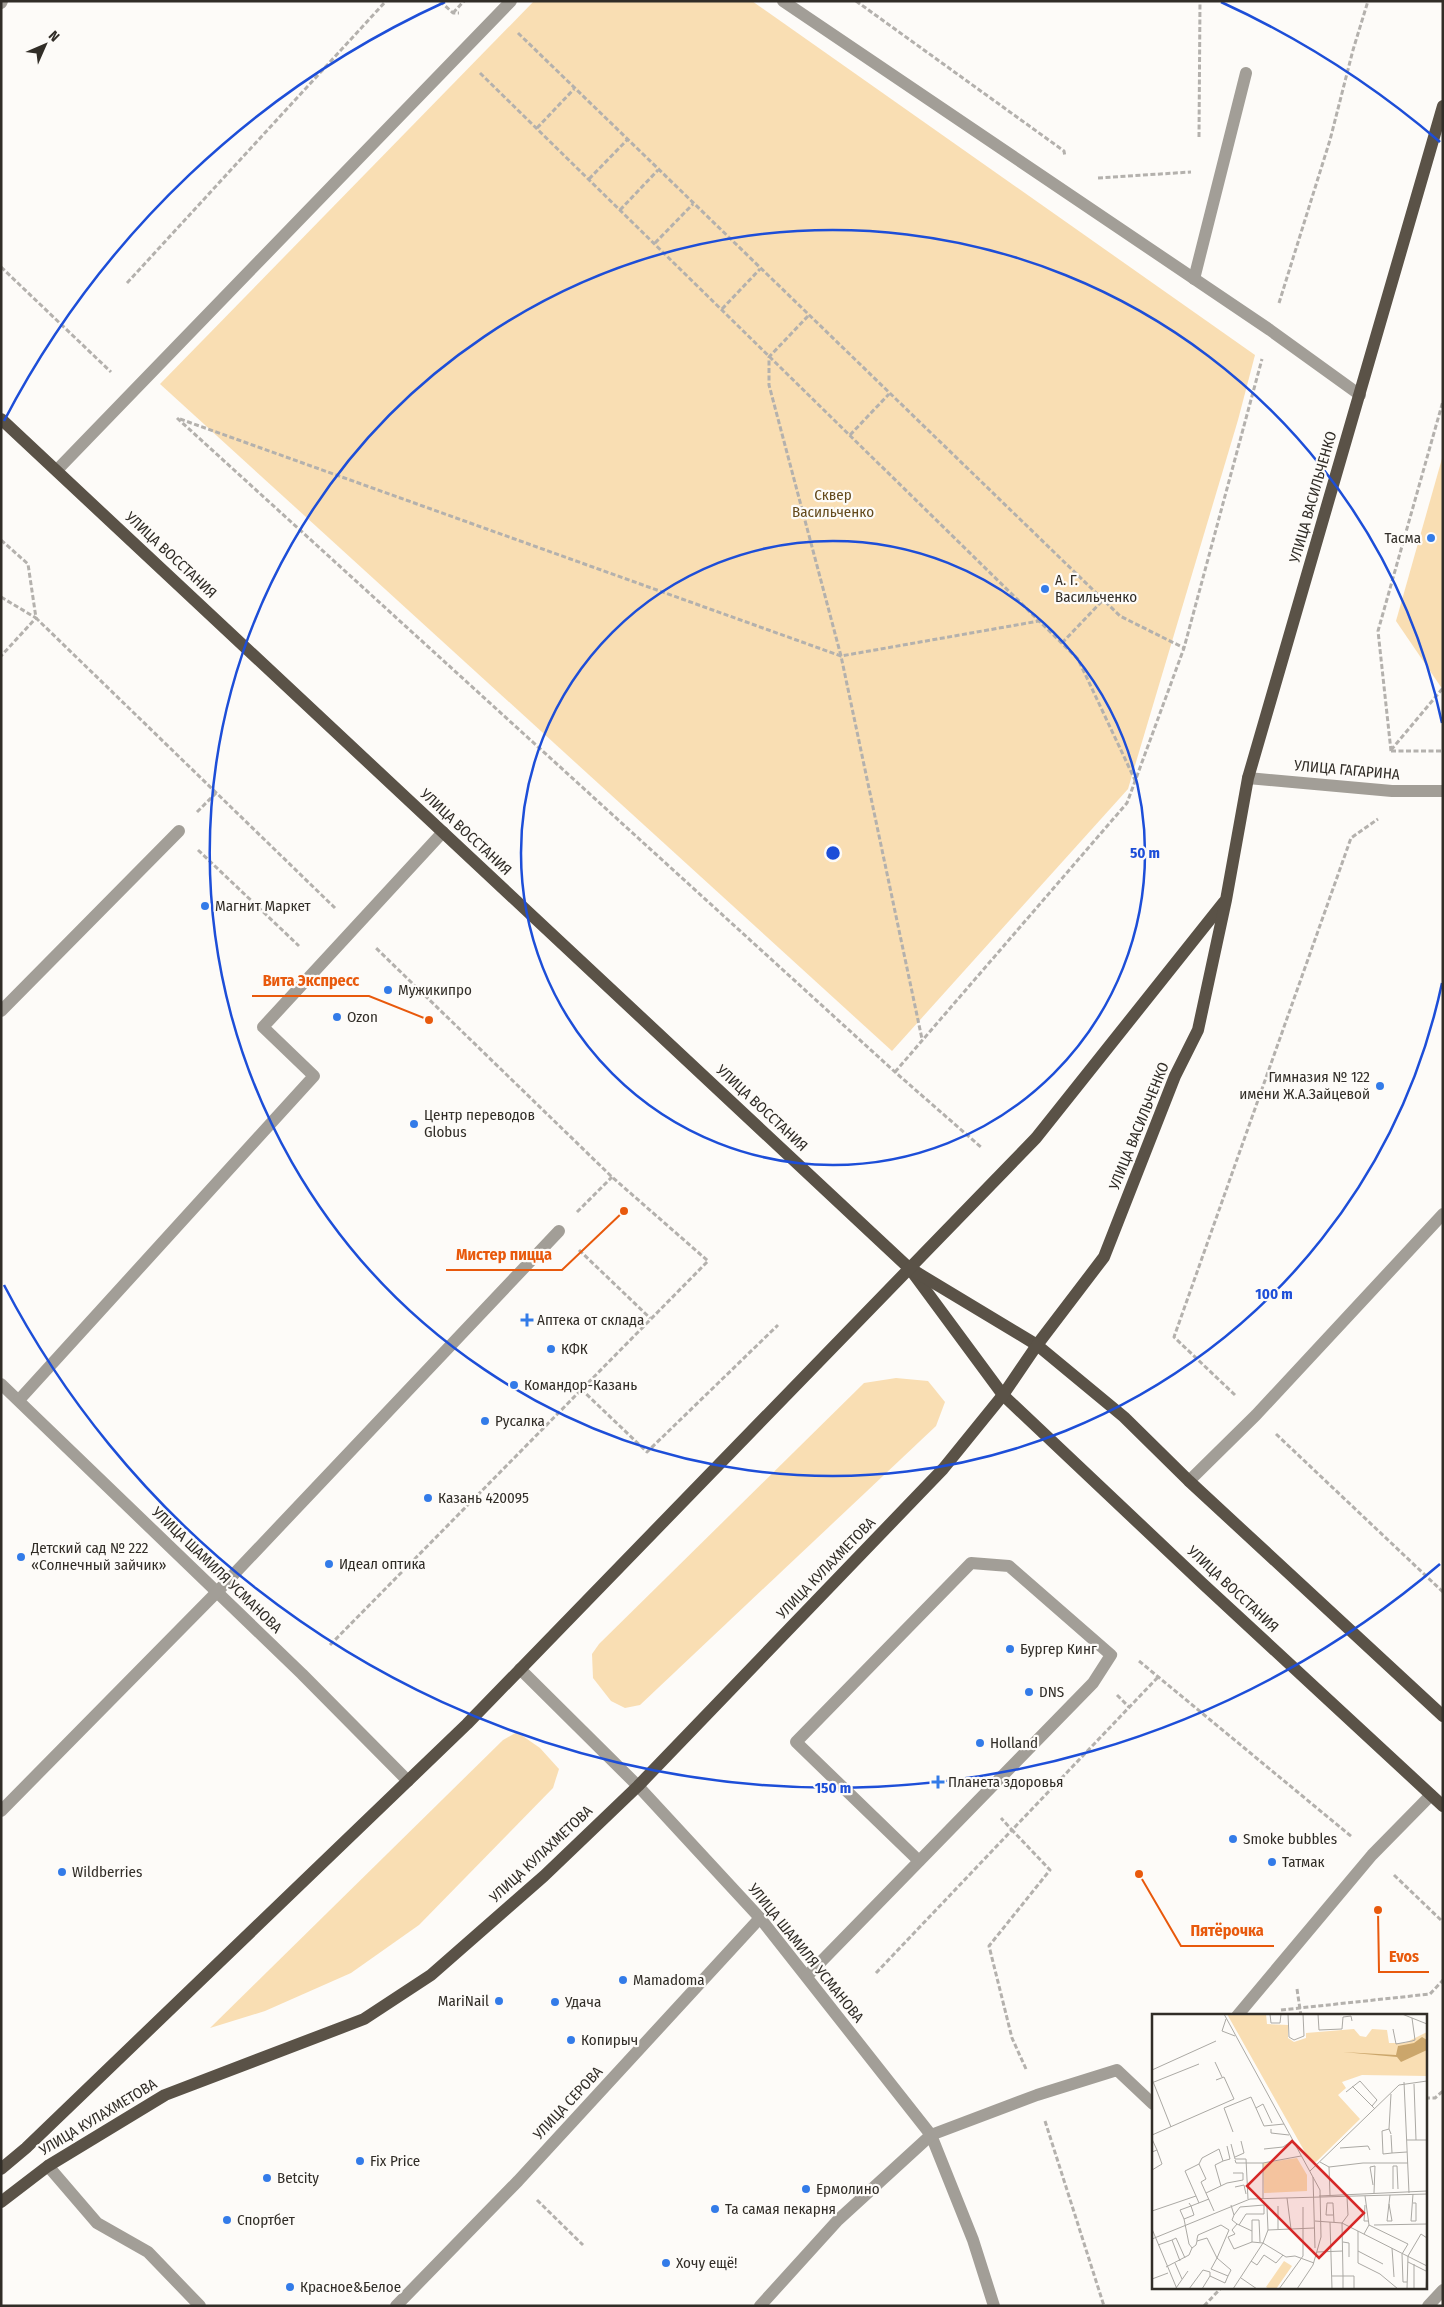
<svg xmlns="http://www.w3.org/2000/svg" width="1444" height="2307" font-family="'Fira Sans Condensed',sans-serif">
	<rect width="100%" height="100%" fill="#fdfbf8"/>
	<!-- green -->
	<g fill="#f9deb3">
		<path d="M 534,1 L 752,1 L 1255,355 L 1238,420 L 1128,789 L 892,1051 L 160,384 Z"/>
		<path d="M 1443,455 L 1443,690 L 1396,621 Z"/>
		<path d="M 896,1378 L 928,1381 L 945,1402 L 936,1426 L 640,1705 L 625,1708 L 611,1701 L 593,1678 L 592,1654 L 599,1644 L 864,1383 Z"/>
		<path d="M 517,1732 L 540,1748 L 559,1769 L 553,1788 L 419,1925 L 351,1973 L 265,2011 L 210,2028 L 503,1740 Z"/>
	</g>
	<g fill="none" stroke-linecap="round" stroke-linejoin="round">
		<!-- path -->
		<g stroke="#b4b1ad" stroke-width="3" stroke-dasharray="5 2.5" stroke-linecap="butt">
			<path d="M 440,1 L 453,13 L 459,13"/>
			<path d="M 856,1 L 1064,151 L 1065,157"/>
			<path d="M 453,13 L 464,1"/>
			<path d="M 518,33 L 1120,616 L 1184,648"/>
			<path d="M 480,73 L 1078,659 L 1135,780"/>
			<path d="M 537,128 L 574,89"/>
			<path d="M 1199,137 L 1200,1"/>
			<path d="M 1098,178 L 1191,172"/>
			<path d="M 589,179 L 627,140"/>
			<path d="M 620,210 L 658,170"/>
			<path d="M 655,243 L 693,204"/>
			<path d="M 1,267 L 111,372"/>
			<path d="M 127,283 L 386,1"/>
			<path d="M 1279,303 L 1330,140 L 1353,50 L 1368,1"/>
			<path d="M 722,309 L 760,269"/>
			<path d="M 808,316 L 769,357 L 769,385 L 841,656 L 922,1039"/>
			<path d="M 177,418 L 895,1072 L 982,1148"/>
			<path d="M 180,419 L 841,656 L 1039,621"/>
			<path d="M 850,435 L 889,394"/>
			<path d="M 1,540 L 28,564 L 36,618 L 335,908"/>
			<path d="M 1,597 L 36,618 L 1,656"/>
			<path d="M 1062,643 L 1103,600"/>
			<path d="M 1391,750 L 1443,688"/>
			<path d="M 1391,751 L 1378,631 L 1443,401"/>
			<path d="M 1391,751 L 1443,751"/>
			<path d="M 197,812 L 216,793"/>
			<path d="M 198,850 L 299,946"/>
			<path d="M 895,1072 L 1127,803 L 1184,648 L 1262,359"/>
			<path d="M 577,1212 L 612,1177"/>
			<path d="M 579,1250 L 650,1318"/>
			<path d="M 581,1389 L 647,1452 L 778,1325"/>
			<path d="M 1235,1395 L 1174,1337 L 1351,838 L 1378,819"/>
			<path d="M 1276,1434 L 1443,1592"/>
			<path d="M 330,1645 L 708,1261 L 612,1177 L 376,948"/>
			<path d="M 1139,1661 L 1352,1837"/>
			<path d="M 1117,1695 L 1129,1707"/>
			<path d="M 1394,1875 L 1443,1922"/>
			<path d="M 876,1973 L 1012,1830 L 1001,1818"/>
			<path d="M 1297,1989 L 1301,2016"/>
			<path d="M 1281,2010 L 1430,1994 L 1443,1980"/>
			<path d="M 1026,2069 L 1012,2038 L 989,1946 L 1050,1870 L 1012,1830 L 1159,1676"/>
			<path d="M 1425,2098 L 1435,2098 L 1443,2091"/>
			<path d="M 1045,2121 L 1104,2306"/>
			<path d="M 537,2200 L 583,2245"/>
			<path d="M 1204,2306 L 1221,2288"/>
		</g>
		<!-- minor -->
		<g stroke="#a29e97" stroke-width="12">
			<path d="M 783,1 L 1270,330 L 1360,395"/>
			<path d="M 1,3 L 2,1"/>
			<path d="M 1194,279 L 1246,73"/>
			<path d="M 57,470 L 511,1"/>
			<path d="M 1248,778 L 1392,791 L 1443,791"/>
			<path d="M 1,1011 L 179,831"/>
			<path d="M 1,1384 L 302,1674 L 408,1781"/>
			<path d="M 19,1400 L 314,1076 L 263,1027 L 443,832"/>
			<path d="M 1189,1481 L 1256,1415 L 1443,1214"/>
			<path d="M 520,1669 L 638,1786 L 760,1918 L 931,2135 L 973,2240 L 994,2306"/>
			<path d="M 1,1811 L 217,1592 L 559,1231"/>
			<path d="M 807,1976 L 1093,1683 L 1111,1655 L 1009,1566 L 971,1563 L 796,1742 L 918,1860"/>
			<path d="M 1237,2016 L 1372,1855 L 1431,1795"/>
			<path d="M 48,2166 L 97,2223 L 148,2252 L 200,2306"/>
			<path d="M 396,2306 L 518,2181 L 760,1918"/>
			<path d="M 760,2306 L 838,2220 L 931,2135 L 1037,2095 L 1117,2070 L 1153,2104"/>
			<path d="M 1428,2306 L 1443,2290"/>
		</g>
		<!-- major -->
		<g stroke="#5a5247" stroke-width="12">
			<path d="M 1,419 L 910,1269 L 1003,1395 L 1202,1583 L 1443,1806"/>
			<path d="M 916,1272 L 1037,1345 L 1124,1417 L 1189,1481 L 1443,1716"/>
			<path d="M 1,2169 L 26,2148 L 467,1724 L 1006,1169 L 1036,1138 L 1224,902"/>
			<path d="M 1,2202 L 48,2166 L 165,2095 L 364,2019 L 431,1975 L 544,1876 L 638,1786 L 943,1469 L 1003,1395 L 1037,1345 L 1104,1257 L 1175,1076 L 1198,1030 L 1226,900 L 1248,778 L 1443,106"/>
		</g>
	</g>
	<!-- distance rings -->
	<g fill="none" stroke="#1d4ed8" stroke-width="2.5">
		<circle cx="833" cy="853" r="312"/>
		<path d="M1442 983A623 623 0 1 1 1442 723"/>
		<path d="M1440 1564A935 935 0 0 1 4 1285M4 421A935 935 0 0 1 445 2M1221 2A935 935 0 0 1 1440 142"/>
	</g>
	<!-- markers -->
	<g fill="#337be8" stroke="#fdfbf8" stroke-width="2">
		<circle cx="1431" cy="538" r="5"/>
		<circle cx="1045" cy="589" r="5"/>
		<circle cx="205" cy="906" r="5"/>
		<circle cx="388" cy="990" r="5"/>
		<circle cx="337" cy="1017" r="5"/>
		<circle cx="1380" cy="1086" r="5"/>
		<circle cx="414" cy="1124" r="5"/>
		<path d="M524.5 1312.5h5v5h5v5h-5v5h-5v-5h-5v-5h5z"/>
		<circle cx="551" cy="1349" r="5"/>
		<circle cx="514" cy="1385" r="5"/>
		<circle cx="485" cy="1421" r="5"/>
		<circle cx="428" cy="1498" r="5"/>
		<circle cx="21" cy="1557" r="5"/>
		<circle cx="329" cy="1564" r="5"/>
		<circle cx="1010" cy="1649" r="5"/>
		<circle cx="1029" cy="1692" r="5"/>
		<circle cx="980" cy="1743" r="5"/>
		<path d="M935.5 1774.5h5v5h5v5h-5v5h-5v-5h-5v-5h5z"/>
		<circle cx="1233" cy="1839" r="5"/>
		<circle cx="1272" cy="1862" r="5"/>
		<circle cx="62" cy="1872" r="5"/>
		<circle cx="623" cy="1980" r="5"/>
		<circle cx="499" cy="2001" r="5"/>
		<circle cx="555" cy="2002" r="5"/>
		<circle cx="571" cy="2040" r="5"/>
		<circle cx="360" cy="2161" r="5"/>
		<circle cx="267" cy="2178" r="5"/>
		<circle cx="806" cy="2189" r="5"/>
		<circle cx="715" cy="2209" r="5"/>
		<circle cx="227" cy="2220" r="5"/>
		<circle cx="666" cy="2263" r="5"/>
		<circle cx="290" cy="2287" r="5"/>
	</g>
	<g text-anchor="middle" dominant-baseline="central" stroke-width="4.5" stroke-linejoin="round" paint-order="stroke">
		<!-- park labels -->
		<g font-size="15" fill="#644a1c" stroke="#fdfbf8">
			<text x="833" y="495">Сквер<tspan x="833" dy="17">Васильченко</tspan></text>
		</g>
		<!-- street labels -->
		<g font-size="15" fill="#312d27" stroke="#fdfbf8">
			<text transform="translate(1313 497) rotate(-74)">УЛИЦА ВАСИЛЬЧЕНКО</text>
			<text transform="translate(171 555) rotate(43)">УЛИЦА ВОССТАНИЯ</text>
			<text transform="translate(1347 770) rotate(5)">УЛИЦА ГАГАРИНА</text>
			<text transform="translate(466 832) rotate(43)">УЛИЦА ВОССТАНИЯ</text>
			<text transform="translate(762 1108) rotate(43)">УЛИЦА ВОССТАНИЯ</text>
			<text transform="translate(1139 1126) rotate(-68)">УЛИЦА ВАСИЛЬЧЕНКО</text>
			<text transform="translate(826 1568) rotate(-46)">УЛИЦА КУЛАХМЕТОВА</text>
			<text transform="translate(217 1570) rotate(44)">УЛИЦА ШАМИЛЯ УСМАНОВА</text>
			<text transform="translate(1233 1589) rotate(43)">УЛИЦА ВОССТАНИЯ</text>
			<text transform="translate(541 1854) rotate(-43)">УЛИЦА КУЛАХМЕТОВА</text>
			<text transform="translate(806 1953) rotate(51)">УЛИЦА ШАМИЛЯ УСМАНОВА</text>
			<text transform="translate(568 2103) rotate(-47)">УЛИЦА СЕРОВА</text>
			<text transform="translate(98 2117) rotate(-31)">УЛИЦА КУЛАХМЕТОВА</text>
		</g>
		<!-- poi labels -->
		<g font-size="15" fill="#312d27" stroke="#fdfbf8" text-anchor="start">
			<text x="1421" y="538" text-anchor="end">Тасма</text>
			<text x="1055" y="580">А. Г.<tspan x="1055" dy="17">Васильченко</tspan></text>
			<text x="215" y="906">Магнит Маркет</text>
			<text x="398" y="990">Мужикипро</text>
			<text x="347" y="1017">Ozon</text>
			<text x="1370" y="1077" text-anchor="end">Гимназия № 122<tspan x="1370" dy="17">имени Ж.А.Зайцевой</tspan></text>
			<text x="424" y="1115">Центр переводов<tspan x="424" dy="17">Globus</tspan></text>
			<text x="537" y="1320">Аптека от склада</text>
			<text x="561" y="1349">КФК</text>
			<text x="524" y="1385">Командор-Казань</text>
			<text x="495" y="1421">Русалка</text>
			<text x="438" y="1498">Казань 420095</text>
			<text x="31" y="1548">Детский сад № 222<tspan x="31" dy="17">«Солнечный зайчик»</tspan></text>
			<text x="339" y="1564">Идеал оптика</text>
			<text x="1020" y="1649">Бургер Кинг</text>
			<text x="1039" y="1692">DNS</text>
			<text x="990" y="1743">Holland</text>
			<text x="948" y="1782">Планета здоровья</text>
			<text x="1243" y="1839">Smoke bubbles</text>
			<text x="1282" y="1862">Татмак</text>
			<text x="72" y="1872">Wildberries</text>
			<text x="633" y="1980">Mamadoma</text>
			<text x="489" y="2001" text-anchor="end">MariNail</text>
			<text x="565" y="2002">Удача</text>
			<text x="581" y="2040">Копирыч</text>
			<text x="370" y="2161">Fix Price</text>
			<text x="277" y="2178">Betcity</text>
			<text x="816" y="2189">Ермолино</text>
			<text x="725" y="2209">Та самая пекарня</text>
			<text x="237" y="2220">Спортбет</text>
			<text x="676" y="2263">Хочу ещё!</text>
			<text x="300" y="2287">Красное&amp;Белое</text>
		</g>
	</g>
	<!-- overview -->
	<g transform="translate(1152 2014)">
		<rect width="275" height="275" fill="#fdfbf8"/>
		<path d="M 75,0 L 114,0 L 115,10 L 136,11 L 136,24 L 142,28 L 154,24 L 154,19 L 202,15 L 208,22 L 214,23 L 220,15 L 235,16 L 237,29 L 253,29 L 275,18 L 275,62 L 210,61 L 190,68 L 194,74 L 186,81 L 208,105 L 164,148 L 158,147 ZM 145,144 L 155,161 L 155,177 L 112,179 L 111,149 ZM 132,247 L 140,252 L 124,275 L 117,275 L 114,273 Z" fill="#f9deb3"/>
		<path d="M 270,23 L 275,26 L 275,36 L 249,48 L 245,43 L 191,38 L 244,41 L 246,32 L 262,29 Z" fill="#cba66b"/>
		<path fill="none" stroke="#aba9a4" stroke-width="1" d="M 72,0 L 168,176 L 169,223 L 161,251 L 145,275M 118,0 L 119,9 L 128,9 L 129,0M 136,0 L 137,23 L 142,26 L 152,22 L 151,0M 166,0 L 167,16 L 190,15 L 191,3 L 199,2 L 200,7M 250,0 L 275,10M 74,5 L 70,17 L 83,22M 241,15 L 244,30 L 260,27 L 263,26 L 260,4M 63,48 L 70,63M 0,56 L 64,27M 0,65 L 19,113M 2,68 L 47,50M 252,68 L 257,179M 262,70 L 264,126M 200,72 L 223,95M 194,78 L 208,67 L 225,86 L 220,92M 275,88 L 275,121M 104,94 L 111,90 L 120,109M 119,115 L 119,119 L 137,121M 237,115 L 239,80M 81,118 L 72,94 L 99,83 L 112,112 L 132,110M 239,120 L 237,115 L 230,117 L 231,140 L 240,139M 0,121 L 82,85 L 72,63 L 64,66M 239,121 L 240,139 L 255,138M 0,125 L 5,136 L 0,138M 255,126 L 275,126M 79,130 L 83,145 L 94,145 L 96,185M 188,134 L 216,132 L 218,136M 112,135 L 131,133 L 141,126M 83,143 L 92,139 L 89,127M 83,146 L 84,149 L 111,149 L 149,142M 71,147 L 78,145 L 75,132M 168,148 L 177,153 L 211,149 L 256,149M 111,149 L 111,185M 177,153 L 178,181M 0,156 L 10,150 L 5,136M 158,157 L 247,71 L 275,67M 161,163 L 163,234M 221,171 L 218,153 L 223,152 L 222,179M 83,173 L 92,171 L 94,180M 241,175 L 241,152 L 245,152 L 246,175M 54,179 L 75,169 L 91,166 L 91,159 L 81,159M 261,180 L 259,207 L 264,207 L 264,189 L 261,189M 44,182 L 33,157 L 47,150M 167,182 L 275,177M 135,184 L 139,215M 237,190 L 240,207 L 235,207 L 238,181M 79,191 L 82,201 L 80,206 L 85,210 L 80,216M 213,191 L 212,207 L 216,207M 126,192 L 126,215M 0,197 L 44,182 L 47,189M 62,197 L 49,168 L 54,165 L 47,150 L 50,144 L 67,135 L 71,147 L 63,151 L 69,172M 82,201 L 88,193 L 112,191 L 112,200 L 94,200 L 87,211M 181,201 L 174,201 L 175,189 L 181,189 L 181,190 L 182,208M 32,205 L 28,196 L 39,192 L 37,189M 163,207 L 190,209 L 275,252M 178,208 L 180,275M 85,210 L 100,217 L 100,228 L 111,229 L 116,216 L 115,193M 217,211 L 256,230 L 250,240 L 251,268 L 255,268M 222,211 L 275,210M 0,215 L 25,275M 80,216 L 83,220 L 76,223 L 82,235 L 100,228M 116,216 L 162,214M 100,217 L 100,206 L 107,206 L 108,228M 206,217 L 206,249 L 228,260 L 246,275M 212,220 L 217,211 L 213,182M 0,225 L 98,185 L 275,180M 20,226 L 24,224 L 33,244M 45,227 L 55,224 L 65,244 L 77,216 L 69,211 L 46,221 L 45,225 L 45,227 L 44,231 L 40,234 L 37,230 L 32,205 L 42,201 L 39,192 L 57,185M 191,228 L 197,229 L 197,243M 6,231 L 20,226 L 28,247M 240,234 L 242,263M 206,237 L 231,250M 165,238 L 191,237M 99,247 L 105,251 L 112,241 L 124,249 L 131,241M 256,248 L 274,257M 23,249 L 30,265M 14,253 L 37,241 L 40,234M 180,262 L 191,262 L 190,209 L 196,201 L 195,183M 89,264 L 105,275M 0,265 L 16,259M 24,274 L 36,257M 37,275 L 51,256 L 58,258 L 58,262M 50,275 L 58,262 L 73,269 L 76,262 L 79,256 L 65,244 L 59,255 L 76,262M 81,275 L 111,229 L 134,243 L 143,242 L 162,249M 127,275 L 151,242 L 151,193M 191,275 L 191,262 L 202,262 L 202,275M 255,275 L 256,242 L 269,220 L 275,224M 262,275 L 262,250M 274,275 L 275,253"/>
		<path fill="#d62828" fill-opacity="0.15" stroke="#d62828" stroke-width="2.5" d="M 140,127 L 212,199 L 167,244 L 95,172 Z"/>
		<rect width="275" height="275" fill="none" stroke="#312d27" stroke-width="2.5"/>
	</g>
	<circle cx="833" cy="853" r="8" fill="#1d4ed8" stroke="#fdfbf8" stroke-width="2.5"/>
	<g font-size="15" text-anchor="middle" font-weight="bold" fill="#1d4ed8" stroke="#fdfbf8" stroke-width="4.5" stroke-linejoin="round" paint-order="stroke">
		<text x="1145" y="858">50 m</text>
		<text x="1274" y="1299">100 m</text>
		<text x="833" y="1793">150 m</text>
	</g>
	<!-- callouts -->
	<path fill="none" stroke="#e8590c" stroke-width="2" d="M429 1020L369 996H252M624 1211L562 1270H446M1139 1874L1181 1946H1274M1378 1910L1379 1972H1429"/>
	<g fill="#e8590c" stroke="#fdfbf8" stroke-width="2">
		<circle cx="429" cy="1020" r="5"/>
		<circle cx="624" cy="1211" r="5"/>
		<circle cx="1139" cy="1874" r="5"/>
		<circle cx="1378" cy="1910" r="5"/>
	</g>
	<g font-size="16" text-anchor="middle" font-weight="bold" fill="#e8590c" stroke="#fdfbf8" stroke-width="4.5" stroke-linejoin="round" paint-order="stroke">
		<text x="311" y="986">Вита Экспресс</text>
		<text x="504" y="1260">Мистер пицца</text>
		<text x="1227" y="1936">Пятёрочка</text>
		<text x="1404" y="1962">Evos</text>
	</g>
	<!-- border -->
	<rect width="1444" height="2307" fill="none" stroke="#312d27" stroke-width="5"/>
	<!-- north arrow -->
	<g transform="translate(45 45) rotate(45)" stroke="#fdfbf8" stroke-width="4" paint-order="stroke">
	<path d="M0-4L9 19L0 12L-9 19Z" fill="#312d27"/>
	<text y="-8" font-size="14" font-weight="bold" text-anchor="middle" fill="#312d27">N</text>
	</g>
</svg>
